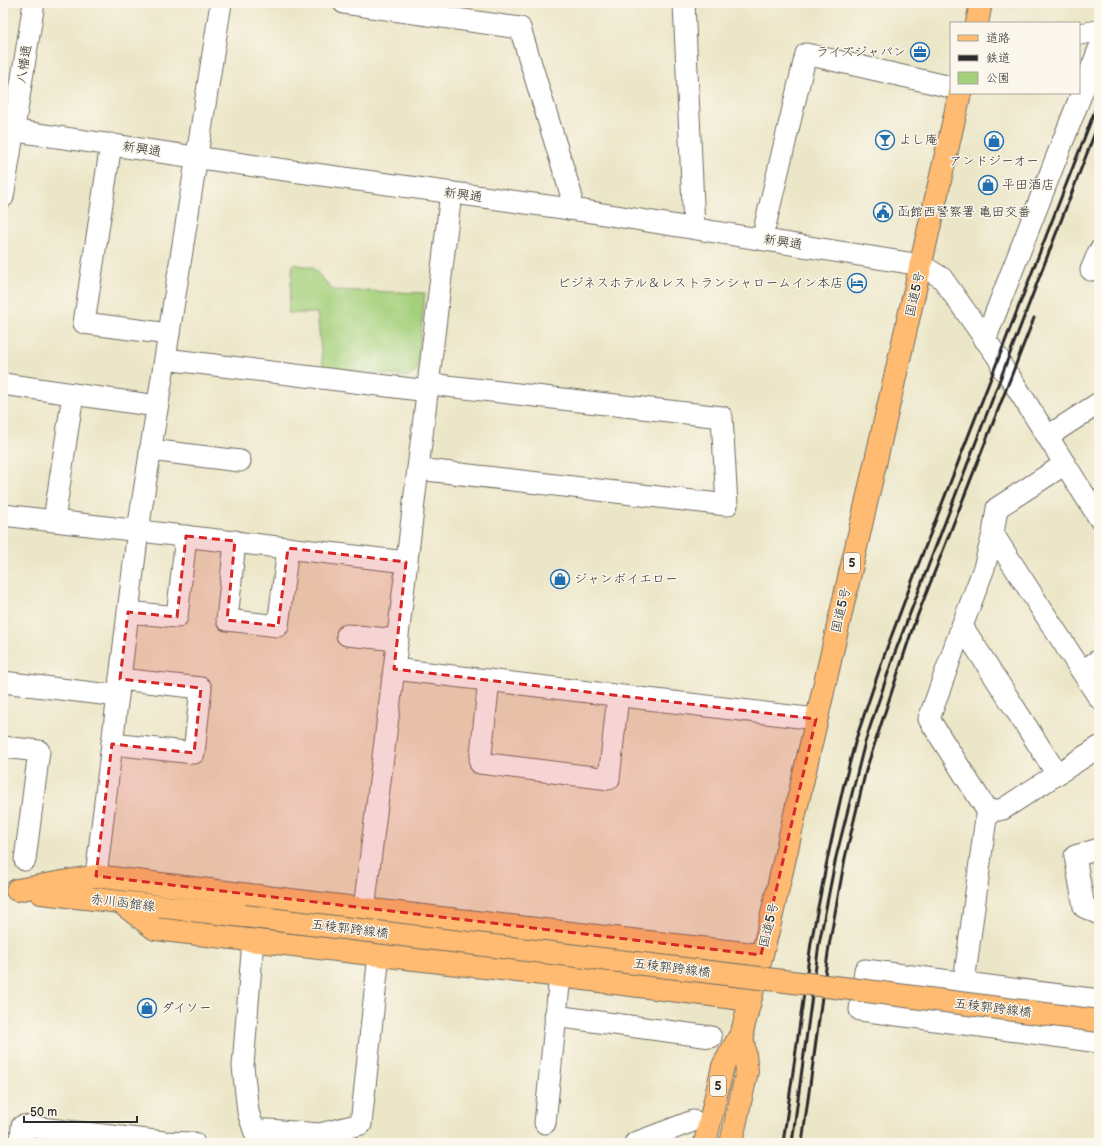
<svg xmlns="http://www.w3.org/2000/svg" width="1102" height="1146" font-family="'Balsamiq Sans','Klee One',sans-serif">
	<rect width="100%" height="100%" fill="#fbf7ec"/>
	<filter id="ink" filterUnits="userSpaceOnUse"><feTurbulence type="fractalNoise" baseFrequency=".025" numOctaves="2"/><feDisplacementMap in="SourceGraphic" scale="8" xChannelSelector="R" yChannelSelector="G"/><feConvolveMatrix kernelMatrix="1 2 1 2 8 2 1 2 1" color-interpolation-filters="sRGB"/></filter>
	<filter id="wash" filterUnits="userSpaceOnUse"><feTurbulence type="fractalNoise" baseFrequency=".012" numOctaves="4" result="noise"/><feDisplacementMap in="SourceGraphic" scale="16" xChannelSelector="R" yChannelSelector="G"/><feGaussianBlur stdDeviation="0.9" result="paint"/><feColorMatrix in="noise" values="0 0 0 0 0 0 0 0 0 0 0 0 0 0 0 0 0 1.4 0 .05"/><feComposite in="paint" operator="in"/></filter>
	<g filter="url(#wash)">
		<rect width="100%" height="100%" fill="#ece6c8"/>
		<!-- green -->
		<path fill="#a4d07c" stroke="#687e54" d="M 293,264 L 312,267 L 333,290 L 425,293 L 417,371 L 408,377 L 323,367 L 317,313 L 288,313 Z"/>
	</g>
	<g filter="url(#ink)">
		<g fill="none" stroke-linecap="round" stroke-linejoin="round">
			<defs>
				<g id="minor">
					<path d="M 344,3 L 520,28 L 571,194 L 569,209"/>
					<path d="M 684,3 L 694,228"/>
					<path d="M 1079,34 L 1099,31"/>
					<path d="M 3,129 L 256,166 L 585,211 L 921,265 L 942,278 L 999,359 L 1003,369 L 1010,377 L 1099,518"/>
					<path d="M 111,144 L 84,323 L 169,334"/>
					<path d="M 3,197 L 34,3"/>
					<path d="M 765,226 L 806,54 L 951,87"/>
					<path d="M 1091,270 L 1099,251"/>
					<path d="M 985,340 L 1099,49"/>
					<path d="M 165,359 L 428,391"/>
					<path d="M 3,384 L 73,394"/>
					<path d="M 1048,436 L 1099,403"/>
					<path d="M 150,450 L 240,461"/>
					<path d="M 418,469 L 727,505 L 722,417 L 429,384"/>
					<path d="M 3,515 L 406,562"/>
					<path d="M 54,520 L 73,394 L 157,406"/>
					<path d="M 993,534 L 1099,698"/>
					<path d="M 235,541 L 227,620 L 278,626 L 288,548"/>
					<path d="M 128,612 L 177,617 L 186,536"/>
					<path d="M 962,626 L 1057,774"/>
					<path d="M 347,635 L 398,640"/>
					<path d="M 394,669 L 816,719"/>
					<path d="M 1082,671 L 1099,660"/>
					<path d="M 489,680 L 480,763 L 609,779 L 618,696"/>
					<path d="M 3,682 L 118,696"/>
					<path d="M 112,744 L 194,753 L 201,688 L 120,679"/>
					<path d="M 3,747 L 39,751 L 25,860"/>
					<path d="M 988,812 L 1003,809 L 1099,747"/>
					<path d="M 1099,849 L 1075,856 L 1084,907 L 1099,914"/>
					<path d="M 96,876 L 138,530 L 221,3"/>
					<path d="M 364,909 L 394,669 L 451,193"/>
					<path d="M 253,940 L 243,1066 L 248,1112 L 258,1142"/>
					<path d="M 964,982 L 985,825 L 988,812 L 929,719 L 962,626 L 984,568 L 993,534 L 997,508 L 1065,464"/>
					<path d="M 1099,1000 L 865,970 L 860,1010 L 1099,1042"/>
					<path d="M 555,1016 L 711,1037"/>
					<path d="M 545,1123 L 560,976"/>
					<path d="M 254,1130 L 268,1130 L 320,1134 L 361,1124 L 379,954"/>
					<path d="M 21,1143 L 22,1126 L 165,1142 L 194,1143"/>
					<path d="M 635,1143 L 693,1121"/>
				</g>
				<g id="major">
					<path d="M 17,890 L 96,876 L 364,909 L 761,955"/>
					<path d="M 41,893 L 244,916"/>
					<path d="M 120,902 L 155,929 L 560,976 L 750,1000"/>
				</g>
				<g id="highway">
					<path d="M 977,23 L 981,3"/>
					<path d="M 705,1143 L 723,1066 L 742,1032 L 770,923 L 960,93"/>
					<path d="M 731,1143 L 747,1071 L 742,1032"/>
				</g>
			</defs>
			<!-- minor casing -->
			<use href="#minor" stroke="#6f6c62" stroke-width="23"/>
			<!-- major casing -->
			<use href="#major" stroke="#6f6c62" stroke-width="24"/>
			<!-- highway casing -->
			<use href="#highway" stroke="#6f6c62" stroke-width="24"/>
			<!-- minor -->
			<use href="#minor" stroke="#fff" stroke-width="21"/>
			<!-- major -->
			<use href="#major" stroke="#febb71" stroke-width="22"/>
			<!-- highway -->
			<use href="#highway" stroke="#febb71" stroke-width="22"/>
			<!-- rail -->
			<g stroke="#2b2b2b" stroke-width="3">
				<path d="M 783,1143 L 811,943 L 828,856 L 843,788 L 856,739 L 885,653 L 917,568 L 1099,100"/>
				<path d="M 792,1143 L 819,944 L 836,857 L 865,742 L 894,655 L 1099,122"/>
				<path d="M 802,1143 L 829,946 L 845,858 L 866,770 L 913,627 L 1034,318"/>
			</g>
			<defs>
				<path id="major-bridge" d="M 244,916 L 859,990 L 1099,1021"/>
			</defs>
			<!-- major-bridge casing -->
			<use href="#major-bridge" stroke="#6f6c62" stroke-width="24" stroke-linecap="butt"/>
			<!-- major-bridge -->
			<use href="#major-bridge" stroke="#febb71" stroke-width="22"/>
		</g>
	</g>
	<!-- marked area -->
	<path fill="#d62828" fill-opacity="0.2" stroke="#d62828" stroke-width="3" stroke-dasharray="8 5" stroke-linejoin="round" d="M 186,536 L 235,541 L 227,620 L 278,626 L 288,548 L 406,562 L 394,669 L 816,719 L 761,955 L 96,876 L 112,744 L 194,753 L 201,688 L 120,679 L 128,612 L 177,617 Z"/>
	<!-- icons -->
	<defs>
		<symbol id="office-ring" viewBox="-11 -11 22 22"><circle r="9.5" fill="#fbf7ec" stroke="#1f6fb2" stroke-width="1.5"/><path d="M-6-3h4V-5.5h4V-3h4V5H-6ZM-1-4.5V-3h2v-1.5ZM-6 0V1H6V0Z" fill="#1f6fb2"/></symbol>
		<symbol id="bar-ring" viewBox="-11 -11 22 22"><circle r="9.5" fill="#fbf7ec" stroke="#1f6fb2" stroke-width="1.5"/><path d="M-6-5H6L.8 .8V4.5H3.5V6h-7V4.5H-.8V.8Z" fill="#1f6fb2"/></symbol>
		<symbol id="shop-ring" viewBox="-11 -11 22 22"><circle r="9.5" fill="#fbf7ec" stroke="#1f6fb2" stroke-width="1.5"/><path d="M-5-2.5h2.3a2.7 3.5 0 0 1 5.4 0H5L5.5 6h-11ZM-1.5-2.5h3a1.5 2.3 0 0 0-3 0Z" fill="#1f6fb2"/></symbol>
		<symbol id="civic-ring" viewBox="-11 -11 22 22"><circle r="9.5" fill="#fbf7ec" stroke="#1f6fb2" stroke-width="1.5"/><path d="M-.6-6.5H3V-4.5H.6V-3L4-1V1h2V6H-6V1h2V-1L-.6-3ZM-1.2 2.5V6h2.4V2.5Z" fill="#1f6fb2"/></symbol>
		<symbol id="hotel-ring" viewBox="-11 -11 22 22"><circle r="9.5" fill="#fbf7ec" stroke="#1f6fb2" stroke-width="1.5"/><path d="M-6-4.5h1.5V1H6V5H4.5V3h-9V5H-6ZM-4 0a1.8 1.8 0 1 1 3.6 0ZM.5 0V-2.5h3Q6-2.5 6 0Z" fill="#1f6fb2"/></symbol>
	</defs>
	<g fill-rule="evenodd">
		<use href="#office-ring" x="909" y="41" width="22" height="22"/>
		<use href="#bar-ring" x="874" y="129" width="22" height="22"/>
		<use href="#shop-ring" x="983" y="130" width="22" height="22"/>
		<use href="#shop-ring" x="977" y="174" width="22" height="22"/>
		<use href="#civic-ring" x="872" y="201" width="22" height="22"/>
		<use href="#hotel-ring" x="846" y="272" width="22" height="22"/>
		<use href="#shop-ring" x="549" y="568" width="22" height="22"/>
		<use href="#shop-ring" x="136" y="997" width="22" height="22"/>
	</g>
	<g text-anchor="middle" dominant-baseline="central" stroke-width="3" stroke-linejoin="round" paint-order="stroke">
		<!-- shield labels -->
		<g fill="#fbf7ec" stroke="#696865" stroke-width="1">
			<rect x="844" y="553" width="16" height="20" rx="3"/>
			<rect x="710" y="1076" width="16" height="20" rx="3"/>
		</g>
		<g font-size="12" font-weight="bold" fill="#2b2b2b">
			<text x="852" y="563">5</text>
			<text x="718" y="1086">5</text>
		</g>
		<!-- poi labels -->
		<g font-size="13" fill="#2b2b2b" stroke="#fbf7ec" text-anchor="start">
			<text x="906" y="52" text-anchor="end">ライズジャパン</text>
			<text x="899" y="140">よし庵</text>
			<text x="994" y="161" text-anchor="middle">アンドジーオー</text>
			<text x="1002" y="185">平田酒店</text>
			<text x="897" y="212">函館西警察署 亀田交番</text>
			<text x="843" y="283" text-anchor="end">ビジネスホテル＆レストランシャロームイン本店</text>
			<text x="574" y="579">ジャンボイエロー</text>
			<text x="161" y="1008">ダイソー</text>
		</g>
		<!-- street labels -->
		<g font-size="13" fill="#2b2b2b" stroke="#fbf7ec">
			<text transform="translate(24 64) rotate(-81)">八幡通</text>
			<text transform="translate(142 149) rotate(9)">新興通</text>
			<text transform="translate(463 195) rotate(8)">新興通</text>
			<text transform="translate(783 242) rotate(9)">新興通</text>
			<text transform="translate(915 294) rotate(-77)">国道5号</text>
			<text transform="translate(841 610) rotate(-77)">国道5号</text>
			<text transform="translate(123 903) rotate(7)">赤川函館線</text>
			<text transform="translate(769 925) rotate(-76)">国道5号</text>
			<text transform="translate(350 929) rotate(7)">五稜郭跨線橋</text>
			<text transform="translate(672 968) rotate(7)">五稜郭跨線橋</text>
			<text transform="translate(993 1008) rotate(7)">五稜郭跨線橋</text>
		</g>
	</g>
	<!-- margin -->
	<rect width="1102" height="1146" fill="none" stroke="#fbf7ec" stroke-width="16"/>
	<!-- legend -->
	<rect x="950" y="22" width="130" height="72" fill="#fbf7ec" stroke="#a8a59f"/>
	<rect x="958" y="35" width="20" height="6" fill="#febb71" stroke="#a8a59f"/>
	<text x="986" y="42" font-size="12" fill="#2b2b2b">道路</text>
	<rect x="958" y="55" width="20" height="6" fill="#2b2b2b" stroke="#a8a59f"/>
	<text x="986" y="62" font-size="12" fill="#2b2b2b">鉄道</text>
	<rect x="958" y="72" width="20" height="12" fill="#a4d07c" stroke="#a8a59f"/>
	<text x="986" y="82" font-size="12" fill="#2b2b2b">公園</text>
	<!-- scale -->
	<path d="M24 1116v6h113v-6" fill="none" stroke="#2b2b2b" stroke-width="2"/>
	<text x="30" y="1116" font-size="12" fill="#2b2b2b" stroke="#fbf7ec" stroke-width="3" paint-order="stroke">50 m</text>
</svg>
